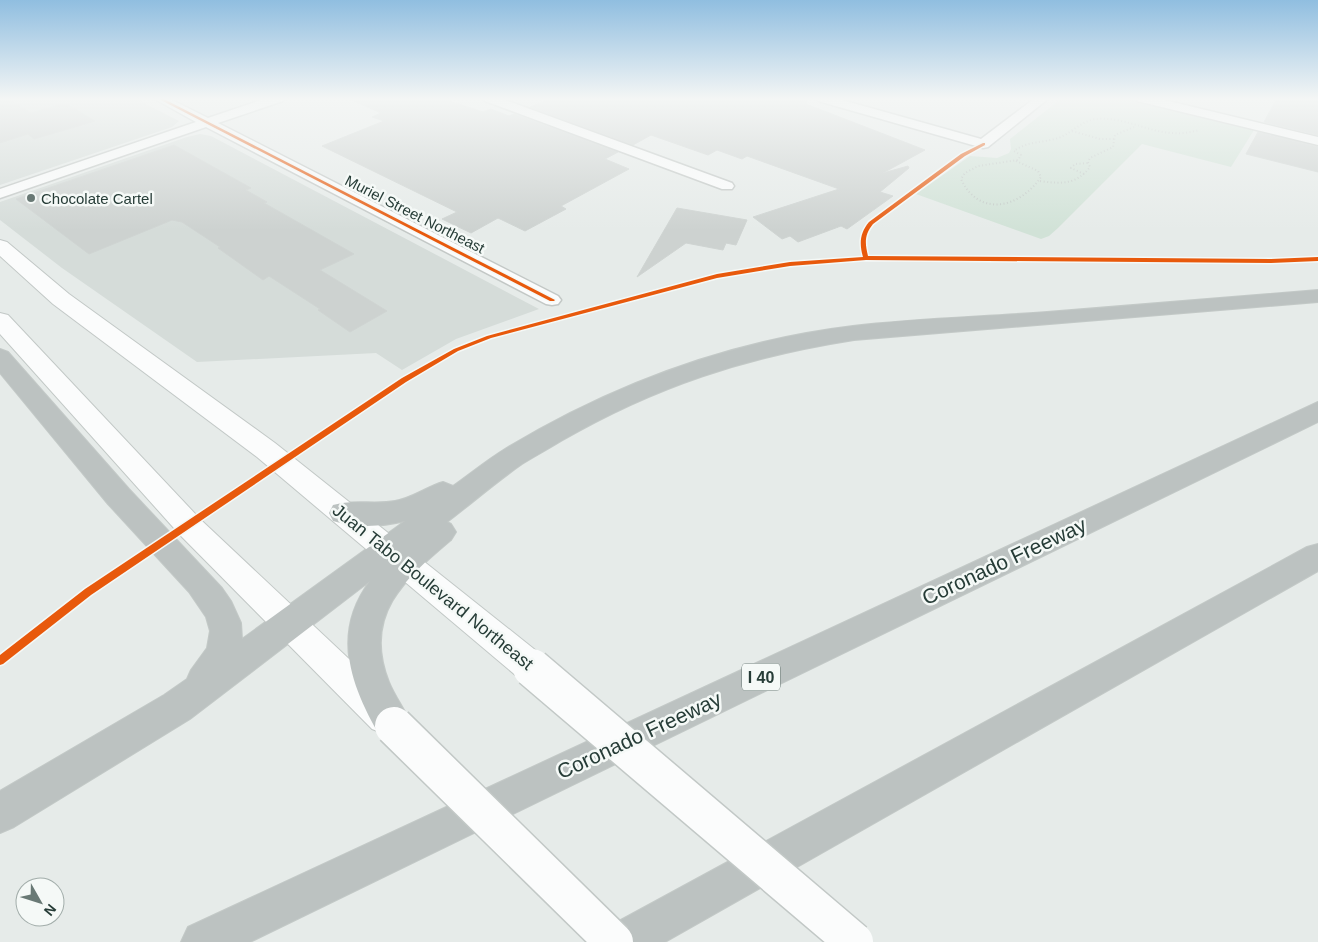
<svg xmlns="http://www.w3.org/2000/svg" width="1318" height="942" font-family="Arial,sans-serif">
	<rect width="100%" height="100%" fill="#e6ebe9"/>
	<!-- built -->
	<g fill="#d5dcd9">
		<path d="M 0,98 L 134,98 L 179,121 L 172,127 L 0,185 Z"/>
		<path d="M 200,134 L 211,136 L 539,309 L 456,339 L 402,370 L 376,353 L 197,362 L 62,268 L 0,220 L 0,202 L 187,137 Z"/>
	</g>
	<!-- green -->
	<path fill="#d1e2d7" d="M 1062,98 L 1123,98 L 1254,130 L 1231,167 L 1142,144 L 1058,228 L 1049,236 L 1041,239 L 916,194 L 970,156 L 997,158 L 1009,153 L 1011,149 L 1010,139 Z"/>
	<!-- building -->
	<g fill="#cdd2d0" stroke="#cfd4d2">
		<path d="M 0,98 L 7,98 L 31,113 L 65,103 L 95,121 L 34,139 L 28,134 L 0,143 Z"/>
		<path d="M 347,98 L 441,98 L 483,112 L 491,109 L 509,116 L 514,114 L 618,152 L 605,159 L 629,169 L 561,206 L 566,209 L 525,231 L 498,218 L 471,233 L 442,219 L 457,212 L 322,146 L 384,121 L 372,117 L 381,113 Z"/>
		<path d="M 552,98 L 807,98 L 806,104 L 925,150 L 883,173 L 908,166 L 909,168 L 880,192 L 893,196 L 847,229 L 841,226 L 798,242 L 790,236 L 782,239 L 753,217 L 839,189 L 747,156 L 742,159 L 717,150 L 708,155 L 651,135 L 633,145 L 530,107 Z"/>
		<path d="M 1277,98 L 1318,98 L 1318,135 L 1264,122 Z"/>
		<path d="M 1258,132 L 1318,147 L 1318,172 L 1246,154 Z"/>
		<path d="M 174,145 L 251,188 L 246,190 L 267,202 L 264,203 L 354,254 L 320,270 L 387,311 L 350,332 L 318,310 L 320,309 L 269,276 L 263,280 L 218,248 L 220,247 L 182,222 L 172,220 L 89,254 L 16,199 Z"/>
		<path d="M 677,208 L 747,220 L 736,245 L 726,243 L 723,250 L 686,243 L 637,277 Z"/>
	</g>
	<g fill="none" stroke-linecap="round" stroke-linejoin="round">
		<defs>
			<g id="minor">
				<path d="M 153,98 L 168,98 L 208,118 L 267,98 L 285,98 L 283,101 L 218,123 L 558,296 L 561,300 L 558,304 L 552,305 L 546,304 L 206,127 L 0,198 L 0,189 L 196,122 Z"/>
				<path d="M 483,98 L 500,98 L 732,183 L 734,186 L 732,189 L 722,189 L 485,101 Z"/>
				<path d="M 816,98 L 835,98 L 981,139 L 1035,98 L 1049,98 L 988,147 L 983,148 L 818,101 Z"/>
				<path d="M 1135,98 L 1156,98 L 1318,137 L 1318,145 L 1137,101 Z"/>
			</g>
			<g id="secondary">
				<path d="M 0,240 L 7,242 L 69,294 L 275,443 L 544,657 L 549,668 L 544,679 L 532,684 L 520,679 L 257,457 L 53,304 L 0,256 Z"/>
				<path d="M 0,313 L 8,315 L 201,520 L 398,705 L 403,717 L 398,729 L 385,734 L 372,729 L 181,536 L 0,334 Z"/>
			</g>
			<g id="motorway">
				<path d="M 1318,290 L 1318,302 L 854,340 C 746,357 656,386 561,441 C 548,449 535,456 522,464 C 496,482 472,503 447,522 L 451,524 L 456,532 L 451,540 C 405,579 362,615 389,682 C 395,697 406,711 412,726 L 407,738 L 394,744 L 381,738 C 352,688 330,634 370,581 L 190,719 L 14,827 L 0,833 L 0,791 L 164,695 L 187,679 L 191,670 L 207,648 L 210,631 L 206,617 L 189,592 L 108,504 L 0,373 L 0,349 L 8,352 L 129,489 L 222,588 L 231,601 L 241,623 L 242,639 L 405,521 C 381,527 356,528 333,521 L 329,513 L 333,505 C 352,499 375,505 395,501 C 413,498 426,487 443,482 L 453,486 C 470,474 487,460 505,449 C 611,385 729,341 853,326 C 917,318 982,317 1047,312 C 1137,305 1228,297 1318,290 Z"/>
				<path d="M 1318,402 L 1318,422 L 250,942 L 181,942 L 188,927 Z"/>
				<path d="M 1318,544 L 1318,571 L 665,942 L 601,942 L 608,927 L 1307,547 Z"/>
			</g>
		</defs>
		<!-- minor casing -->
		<use href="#minor" stroke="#c3c8c6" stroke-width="3"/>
		<!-- secondary casing -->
		<use href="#secondary" stroke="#c2c8c6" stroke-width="2"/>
		<!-- motorway casing -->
		<use href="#motorway" stroke="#c3c9c7" stroke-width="2"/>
		<!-- path -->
		<g stroke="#c3cac7" stroke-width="2" stroke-dasharray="1 2.5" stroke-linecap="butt">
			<path d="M 1072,131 L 1100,139 L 1114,139"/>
			<path d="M 1016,161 L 1038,171 L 1041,177 C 1020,208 979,218 961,179 L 965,173 L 978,166 L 1018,160 L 1021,155 L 1014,151 C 1027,141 1043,143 1058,138 C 1072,133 1081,121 1096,119 C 1133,116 1158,142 1199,130"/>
			<path d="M 1084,174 L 1071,168 L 1075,164 L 1088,163"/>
			<path d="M 1040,181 C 1061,184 1076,185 1090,167 L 1088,162 L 1090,158 L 1113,147 L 1115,135 L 1134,127"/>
		</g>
		<!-- minor -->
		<use href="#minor" fill="#fbfcfc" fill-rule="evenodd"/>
		<!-- secondary -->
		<use href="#secondary" fill="#fbfcfc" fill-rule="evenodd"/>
		<!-- motorway -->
		<use href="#motorway" fill="#bcc2c1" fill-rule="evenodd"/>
		<defs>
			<g id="secondary-bridge">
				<path d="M 532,668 L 854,942"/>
				<path d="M 394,726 L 614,942"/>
			</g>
		</defs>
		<!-- secondary-bridge casing -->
		<use href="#secondary-bridge" stroke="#c2c8c6" stroke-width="41" stroke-linecap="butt"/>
		<!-- secondary-bridge -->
		<use href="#secondary-bridge" stroke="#fbfcfc" stroke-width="38"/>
		<defs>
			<g id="cycleway">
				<path d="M 157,98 L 162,98 L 555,300 L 554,301 L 550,301 Z"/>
				<path d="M 983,143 L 985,143 L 985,145 L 965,156 L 873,224 C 864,235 865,244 868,256 L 1271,259 L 1318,257 L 1318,261 L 1271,263 L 866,260 L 790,266 L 717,278 L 491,338 L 458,351 L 406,382 L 91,595 L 3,664 L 0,665 L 0,655 L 85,589 L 402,378 L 454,349 L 487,336 L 717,274 L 790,262 L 863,257 C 859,243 860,233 869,222 L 961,154 Z"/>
			</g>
		</defs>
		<!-- cycleway casing -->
		<use href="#cycleway" stroke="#f5f9f7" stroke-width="3"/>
		<!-- cycleway -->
		<use href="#cycleway" fill="#e8590c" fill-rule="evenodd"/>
	</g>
	<!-- sky -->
	<linearGradient id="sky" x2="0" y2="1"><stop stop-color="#90bee0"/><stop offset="0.43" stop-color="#f4f6f5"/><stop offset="1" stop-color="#f4f6f5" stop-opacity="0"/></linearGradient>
	<rect width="1318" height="230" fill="url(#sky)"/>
	<!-- markers -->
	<circle fill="#697975" stroke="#f5f9f7" stroke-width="2" cx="31" cy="198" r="5"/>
	<g text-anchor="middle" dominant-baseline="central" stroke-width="5" stroke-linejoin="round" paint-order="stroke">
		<!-- far-poi labels -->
		<g font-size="15" fill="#263c37" stroke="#f5f9f7" text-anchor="start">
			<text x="41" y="198">Chocolate Cartel</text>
		</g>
		<!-- far-street labels -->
		<g font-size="15" fill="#263c37" stroke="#f5f9f7">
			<text transform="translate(415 214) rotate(27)">Muriel Street Northeast</text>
		</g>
		<!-- shield labels -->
		<rect fill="#f5f9f7" stroke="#647571" stroke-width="1" x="742" y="663.5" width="38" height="27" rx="4"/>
		<g font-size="16" font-weight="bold" fill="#263c37">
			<text x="761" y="677">I 40</text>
		</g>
		<!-- street labels -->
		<g font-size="18" fill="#263c37" stroke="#f5f9f7">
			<text transform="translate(433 587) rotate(39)">Juan Tabo Boulevard Northeast</text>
		</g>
		<!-- near-street labels -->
		<g font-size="21" fill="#263c37" stroke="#f5f9f7">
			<text transform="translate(1004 561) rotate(-25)">Coronado Freeway</text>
			<text transform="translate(639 735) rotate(-25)">Coronado Freeway</text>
		</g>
	</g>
	<!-- north arrow -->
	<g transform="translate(40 902) rotate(129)"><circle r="24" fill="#f5f9f7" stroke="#a2adaa"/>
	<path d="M0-4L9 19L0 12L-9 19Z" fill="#697975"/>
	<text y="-8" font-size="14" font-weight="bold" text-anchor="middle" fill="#263c37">N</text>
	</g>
</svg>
